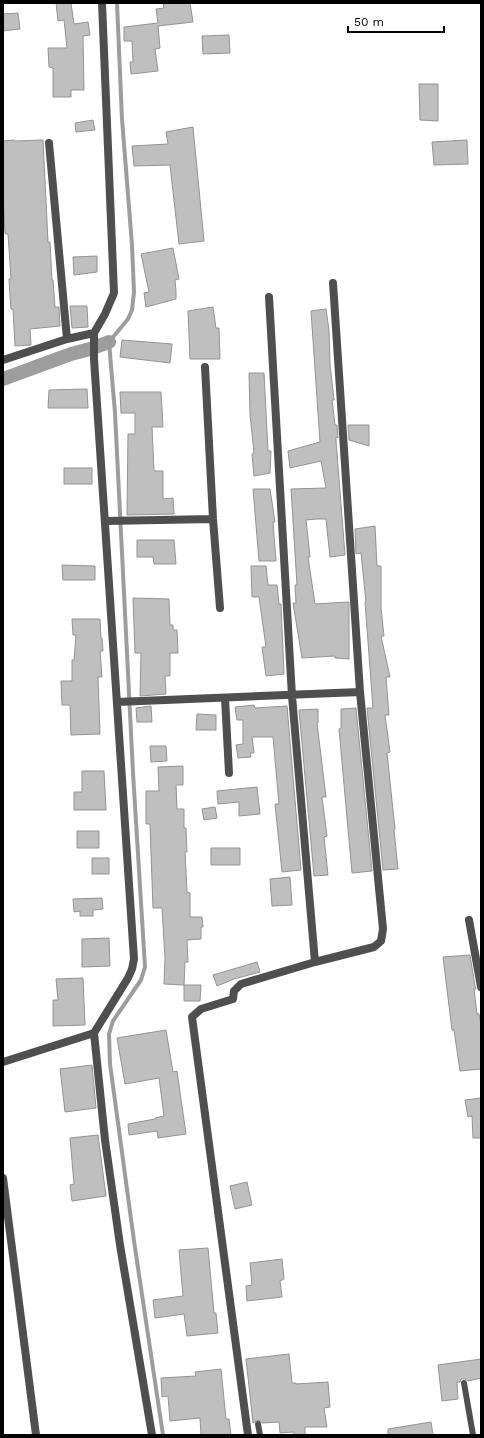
<svg xmlns="http://www.w3.org/2000/svg" width="484" height="1438" font-family="'Work Sans',sans-serif">
	<rect width="100%" height="100%" fill="#fff"/>
	<g fill="none" stroke-linecap="round" stroke-linejoin="round">
		<path stroke="#9d9d9d" stroke-width="4" d="M117,3L122,119L132,245L134,292L132,310L128,319L109,342L115,413L133,773L145,967L141,980L113,1021L109,1034L110,1064L134,1241L163,1435"/>
		<path stroke="#9d9d9d" stroke-width="14" d="M3,379L71,354L90,349L109,342"/>
	</g>
	<path fill="#bfbfbf" stroke="#939393" d="M56,3H71L74,24L88,22L90,35L83,36L84,90H71V97H53V68L49,67L48,48H67L64,20L58,21Z
		M163,3H190L193,22L158,26L160,48L155,49L158,71L131,74L130,62H133L132,41H124V27L158,23L156,9L164,8Z
		M18,13L20,29L3,31V14Z
		M229,35L230,53L203,54L202,36Z
		M419,84H438V121L420,120Z
		M93,120L95,130L76,132L75,123Z
		M193,127L204,241L179,244L170,165L134,166L132,146L168,144L166,132Z
		M14,140V141L43,140L48,242H50L52,280H53L55,307H59L60,326L30,329L31,345L15,346L13,309H11L10,296L9,279H11L8,234H5L3,194V141Z
		M467,140L468,164L434,165L432,142Z
		M173,248L179,279L175,280L176,291V299L146,307L144,293L149,292L141,254Z
		M97,256V272L74,275L73,257Z
		M70,306H87L88,327L72,328Z
		M213,307L216,328H219L220,359H190L188,311Z
		M326,309L329,330L330,364L334,400H332L335,425H337L338,438L336,437V441L345,555L330,557L326,519H317L306,520L310,557H308L315,604L349,602V659L335,658V656L302,658L293,603H296L295,585H297L291,489L326,488L321,461L290,468L288,451L320,442L311,311Z
		M122,340L172,344L170,363L120,357Z
		M249,373H264L268,451H271L270,473L254,476L252,454L254,453L250,414Z
		M87,389L88,408H48L49,390Z
		M120,392H161L163,427H152L154,471H163V499L173,498L174,514L127,515L128,434H135V413H121Z
		M348,425H369V446L349,440Z
		M64,468H92V484H64Z
		M253,489H270L275,522H273L276,561H259Z
		M375,526L377,566H381V608L384,636H381L390,677H386L389,715H385L390,752L387,753L395,829L394,830L398,869L383,870L367,708H373L365,602H366L361,553L356,554L355,529Z
		M137,540H174L176,564H154L153,557H137Z
		M62,565L95,566V580H63Z
		M251,566H266L268,585H277L279,604H281L284,674L266,676L262,647H266L259,597H252Z
		M133,598L169,599L170,625H173V630H177L178,653H170V676H165L166,694L140,696L141,653H135Z
		M72,619H100L101,638H102L103,651H100L102,677H98L100,734L71,735L70,705H62L61,681H72V660H74L76,635H73Z
		M254,705L255,708L287,706L301,870L282,872L275,804H279L273,737H252L254,753H250L251,757L238,758L236,745L243,744V720H237L235,707Z
		M151,706L152,722H137L136,708Z
		M356,708L372,871L352,873L339,729L341,728V709Z
		M318,709V723H317L326,797H322L327,836L324,837L328,875L314,876L299,710Z
		M197,714L216,715V730H196Z
		M150,746H166L167,761L151,762Z
		M183,766V785H176L177,809H184V828H186L187,852H185L187,892L190,893V917H202L203,927H201V939L187,940L188,962H185L184,985L164,984L165,958L162,908H153L150,824H146V791H159L158,767Z
		M82,771H104L106,810H74V792H82Z
		M257,787L260,814L239,816V802L218,804L217,791Z
		M215,807L217,818L204,820L202,809Z
		M77,831H99V848H77Z
		M211,848H240V865H211Z
		M92,858H109V874H92Z
		M290,877L292,905L272,906L270,879Z
		M102,898L103,909L93,910V916H80V911L74,912L73,899Z
		M109,938L110,966L82,967V939Z
		M470,955L475,986L476,989H474L477,1014H479L481,1025V1069L460,1071L454,1030H452L443,957Z
		M257,962L260,972L234,979L217,986L213,975Z
		M83,978L85,1025L53,1026V1000H58L56,979Z
		M184,985H201L200,1001H184Z
		M166,1030L173,1072L177,1071L186,1134L158,1138L157,1131L129,1135L128,1124L155,1119V1118L164,1116L159,1078L125,1084L117,1038Z
		M92,1065L96,1108L65,1112L60,1069Z
		M481,1098V1138H473L472,1116L468,1117L465,1100Z
		M98,1135L106,1196L72,1201L70,1185L74,1184L70,1138Z
		M247,1182L252,1205L235,1209L230,1186Z
		M208,1248L214,1313H216L218,1333L187,1336L184,1314L155,1318L153,1300L183,1296L179,1250Z
		M282,1259L284,1279L280,1281L282,1297L247,1301L246,1286L252,1285L250,1263Z
		M289,1354L292,1383H296V1384L328,1382L330,1407L324,1408L327,1427H305V1435H294V1432L280,1433L279,1422L262,1423L258,1420L253,1423L246,1359Z
		M481,1359V1378L468,1381L465,1379H461L460,1382H457L458,1399L442,1401L438,1365Z
		M221,1369L226,1419H229L231,1435H201L200,1418L170,1421L168,1396L162,1397L161,1378L196,1376L195,1372Z
		M431,1422L433,1435H388V1429Z"/>
	<g fill="none" stroke-linecap="round" stroke-linejoin="round">
		<path stroke="#4f4f4f" stroke-width="6" d="M464,1383L473,1435
			M258,1424L260,1435"/>
		<path stroke="#4f4f4f" stroke-width="8" d="M102,3L114,293L105,314L94,333V359L134,959L132,969L128,978L94,1033L105,1140L120,1245L152,1435
			M49,143L67,339
			M269,297L292,696L315,962
			M3,360L67,339L94,333
			M205,367L213,519L220,608
			M105,521L213,519
			M225,698L229,773
			M117,702L360,692
			M469,920L481,987
			M3,1062L94,1033
			M3,1178L36,1435
			M248,1435L192,1017L201,1009L233,999L234,991L241,984L315,962L374,947L381,941L383,929L360,692L333,283"/>
	</g>
	<rect width="484" height="1438" fill="none" stroke="#000000" stroke-width="8"/>
	<path d="M348 26v6h96v-6" fill="none" stroke="#000000" stroke-width="2"/>
	<text x="354" y="26" font-size="12" fill="#000000" stroke="#ffffff" stroke-width="3" paint-order="stroke">50 m</text>
</svg>
